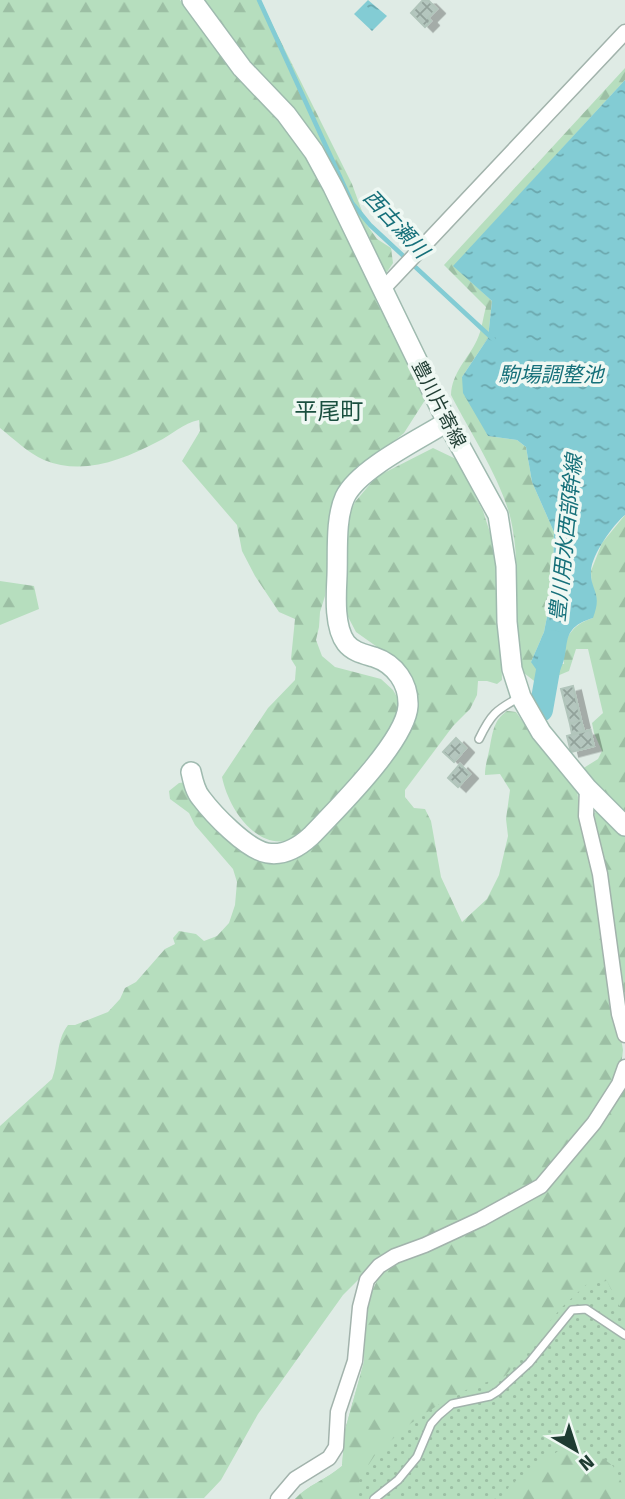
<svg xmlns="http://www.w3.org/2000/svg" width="625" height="1499" font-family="'Fira Sans','Noto Sans JP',sans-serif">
	<defs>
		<pattern id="grass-dots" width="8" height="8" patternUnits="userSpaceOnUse" patternTransform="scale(1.75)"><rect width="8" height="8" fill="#b6debe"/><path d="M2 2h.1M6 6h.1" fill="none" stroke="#9cbfa4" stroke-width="1.8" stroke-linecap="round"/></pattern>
		<pattern id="forest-firs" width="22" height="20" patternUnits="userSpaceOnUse" patternTransform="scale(1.75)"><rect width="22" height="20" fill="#b6debe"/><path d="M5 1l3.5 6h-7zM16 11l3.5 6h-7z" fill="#9cbfa4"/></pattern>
		<pattern id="water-ripples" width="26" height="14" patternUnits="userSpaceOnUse" patternTransform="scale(1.75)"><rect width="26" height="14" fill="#83ccd4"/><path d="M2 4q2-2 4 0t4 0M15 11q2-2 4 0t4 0" fill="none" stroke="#6ba7ad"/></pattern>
		<pattern id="building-cross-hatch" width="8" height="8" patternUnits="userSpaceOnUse" patternTransform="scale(1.75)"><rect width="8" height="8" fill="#b4c6be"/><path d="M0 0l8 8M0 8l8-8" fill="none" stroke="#92a29b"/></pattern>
		<filter id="shadow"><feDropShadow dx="8" dy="4.5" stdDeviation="0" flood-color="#0004"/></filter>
	</defs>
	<rect width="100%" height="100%" fill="#dfebe5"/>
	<path fill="url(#grass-dots)" d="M544,1192L625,1217V1499H295C308,1485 327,1479 342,1466L345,1430L364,1362L366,1304L378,1279Z"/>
	<path fill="url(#forest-firs)" d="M0,0H180L222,55L281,118L307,157L427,397L404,433L372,459L333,513L325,596L320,612L319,627L316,640L322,656L335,667L381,679L393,690L401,704L388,736L302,834C263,860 229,812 222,777L268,708L295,680L296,667L291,659L295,619L279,612L255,576L242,551L237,525L182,461L200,431L199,420C183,423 172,435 157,442C122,460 83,476 44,460C28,453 14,439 0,428Z
		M201,0H260L352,184L367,225L377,239L391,248L393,263L385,275L244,58Z
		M625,68V80L454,266L492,301L488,338L462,377L488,436L517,440L526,447L532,482L554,532L553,586L544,632L531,662L564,664C562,641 570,625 593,618L591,571L602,543L625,515V814L582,769L598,759L602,751L594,733L592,723L603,713L588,649H576L569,671L538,684L515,666C514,616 522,566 510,516C499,476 470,432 451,395C452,372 468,359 477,340C482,330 483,317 486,307L444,265Z
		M433,448L456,459L483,511L494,545L499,581L502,680L497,684L487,681H478L477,695L470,709L453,726L405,790V797L414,808L425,809L431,821L441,877L462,922L487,899L499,875L508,836L506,819L510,790L500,774L485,775C485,765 488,757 490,746C493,731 494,720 507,711L516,712L541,748L572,782L577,790L581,821L587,835L623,1050L621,1066L603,1103L537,1184L368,1270L343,1295L258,1414L221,1480L204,1498L0,1499V1126L52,1079C59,1061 56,1040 68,1025H75L108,1012L120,999L125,988L136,982L165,949L175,944L173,938L179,931L196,934L204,941L217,936L229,923L235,905L237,882L233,869L195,825L189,813L170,799L169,791L179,783L187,782L276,858L407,732L397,661L356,632L346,613L343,595L348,518L355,502L376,477Z
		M0,581L34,586L39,609L0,625Z
		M600,810L625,837V1016L594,813Z
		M625,1081V1318L607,1281L588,1283L561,1308L505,1376L472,1387L441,1403L407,1426L375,1455L360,1478L357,1494L352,1499H295C308,1485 327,1479 342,1466L345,1430L364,1362L366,1304L378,1279L388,1268L399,1261L485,1223L544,1192Z
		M571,1442L585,1453L600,1456L613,1466L625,1489V1499H494L504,1495L510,1485Z"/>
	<path fill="url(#water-ripples)" d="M368,0L387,16L372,31L354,14Z
		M625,80V515C613,525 592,554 591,571C590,591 603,592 593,618C556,629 573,649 559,672L548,675L538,672L531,662L544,632L553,586L554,532L532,482L526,447L517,440L488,436L463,393L462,377L488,338L492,301L453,266Z"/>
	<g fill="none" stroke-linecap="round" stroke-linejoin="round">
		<path stroke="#83ccd4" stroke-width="4.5" d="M259,0L352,203L370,225L493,339"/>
		<path stroke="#83ccd4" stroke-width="24" d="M541,710L553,642"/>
	</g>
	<path fill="url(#building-cross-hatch)" stroke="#b1c5bb" stroke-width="2" filter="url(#shadow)" d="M423,0H428L437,9L428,18L431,21L425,27L411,13Z
		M573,686L581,720L570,724L561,689Z
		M581,720L584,731L572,734L570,724Z
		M590,730L594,746L571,752L567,736Z
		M456,738L466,748L454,762L443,752Z
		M460,764L470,774L458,787L448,778Z"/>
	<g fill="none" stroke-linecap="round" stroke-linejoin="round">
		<g stroke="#a2b3ac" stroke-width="10">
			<path id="lane" d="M479,739C491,714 496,710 520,697
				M374,1499L398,1480L417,1457L431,1424L439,1415L452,1404L490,1396L498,1391L529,1363L572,1310L586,1309L625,1335"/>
		</g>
		<g stroke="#a2b3ac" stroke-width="17">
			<path id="street" d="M382,290L625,32
				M587,788L586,816L600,874L619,1014L625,1035
				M278,1499L295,1479L329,1458L336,1447L338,1412L355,1361L360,1307L367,1280L379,1266L395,1256L425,1245L481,1219L541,1186L594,1123L619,1084L625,1067"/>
		</g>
		<g stroke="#9fbaaf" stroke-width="22">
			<path id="secondary" d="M192,0L242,68L286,114L314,152L333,187L447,422L498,515L506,566L507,622L512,669L521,697L541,732L587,788L625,826
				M191,772C193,781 195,791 201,798C213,814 246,849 267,853C283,856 299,847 311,836C336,810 406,741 408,706C409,683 395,664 374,657C364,654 353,652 346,643C334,627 336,596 337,576C338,552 335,519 345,497C358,469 420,439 447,422"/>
		</g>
		<use href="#lane" stroke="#fff" stroke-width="7"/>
		<use href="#street" stroke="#fff" stroke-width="14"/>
		<use href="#secondary" stroke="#fff" stroke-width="19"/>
	</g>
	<g text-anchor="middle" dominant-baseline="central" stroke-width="7" stroke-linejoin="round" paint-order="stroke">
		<g font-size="19" fill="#1f3c32" stroke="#eff8f3">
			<text transform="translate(439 404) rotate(63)">豊川片寄線</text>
		</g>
		<g font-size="21" font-style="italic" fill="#16707a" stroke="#eff8f3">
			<text transform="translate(396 224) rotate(47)">西古瀬川</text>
			<text x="551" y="375">駒場調整池</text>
			<text transform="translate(566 538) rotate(-84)">豊川用水西部幹線</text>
		</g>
		<g font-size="23" fill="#1a4f3f" stroke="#eff8f3">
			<text x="329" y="411">平尾町</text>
		</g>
	</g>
	<g transform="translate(576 1450) rotate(141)" stroke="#eff8f3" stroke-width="5" paint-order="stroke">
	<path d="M0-5L12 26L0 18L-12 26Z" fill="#1f3c32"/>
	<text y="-10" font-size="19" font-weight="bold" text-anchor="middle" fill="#1f3c32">N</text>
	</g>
</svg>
